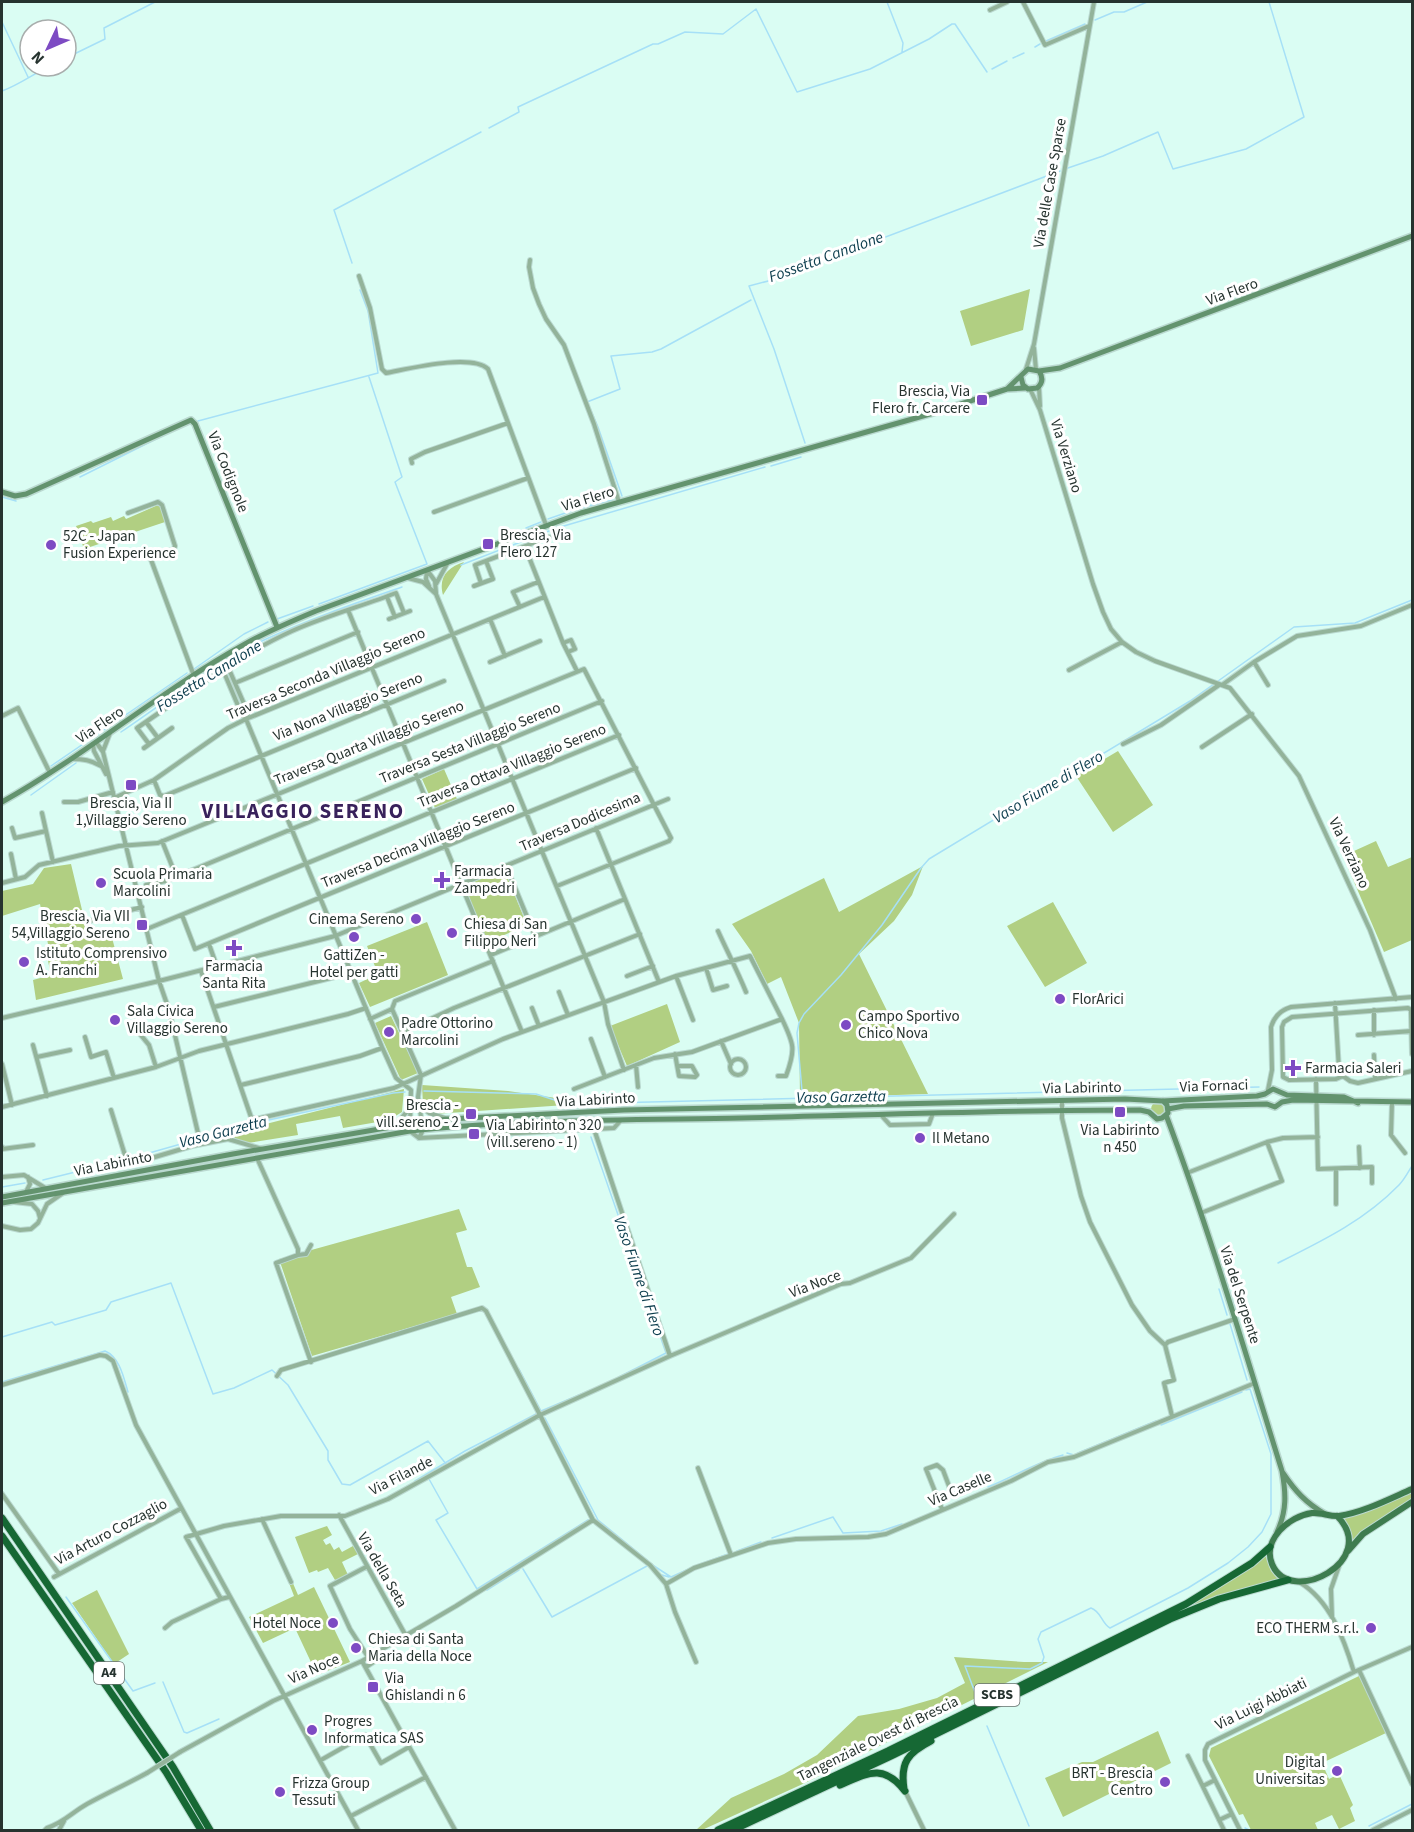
<svg xmlns="http://www.w3.org/2000/svg" width="1414" height="1832" font-family="'Source Sans 3',sans-serif">
	<rect width="100%" height="100%" fill="#dafdf3"/>
	<path fill="#b1cf82" d="M1030,289L1023,330L971,346L960,311Z
		M158,505H160L165,522L84,549L76,526L91,521L93,523L111,517L113,521L124,516L126,519Z
		M464,562L443,595C438,577 448,567 464,562Z
		M1118,751L1153,805L1113,832L1076,776Z
		M444,769L457,799L435,808L422,779Z
		M1376,841L1388,867L1412,857V940L1384,952L1343,856Z
		M71,864L89,939L111,934L123,979L36,1000L33,980L51,975L47,956L49,949L40,904L2,916V891L33,884L44,868Z
		M923,866L912,895L894,921L859,954L928,1094L800,1098L799,1023L781,977L767,984L751,951L732,924L824,878L839,912Z
		M504,869L527,925L488,942L464,886Z
		M1053,902L1087,963L1045,987L1007,926Z
		M427,922L448,975L370,1007L359,983L378,974L367,946Z
		M667,1004L680,1042L627,1066L610,1026Z
		M391,1016L418,1073L401,1080L375,1023Z
		M422,1085L508,1091L563,1099L566,1105L434,1114L423,1105Z
		M404,1089L402,1112L389,1120L343,1128L340,1116L296,1124L298,1135L248,1143L238,1141L230,1133Z
		M1151 1109a7 7 0 1 1 14 0a7 7 0 1 1-14 0Z
		M459,1209L467,1230L456,1233L467,1267H472L480,1287L451,1297L457,1314L312,1356L279,1259Z
		M1412,1493V1498L1378,1520L1354,1540L1351,1538L1349,1530L1342,1521L1343,1518Z
		M327,1526L332,1535L323,1540L326,1545L330,1543L334,1550L339,1547L342,1552L353,1546L358,1554L342,1562L348,1575L335,1580L328,1568L318,1572L317,1570L309,1573L295,1537Z
		M1263,1555L1266,1557L1271,1571L1278,1579V1581L1196,1604L1174,1613Z
		M292,1581L298,1595L314,1587L350,1662L317,1675L295,1628L263,1643L249,1617L294,1596L289,1583Z
		M97,1590L129,1654L114,1664L72,1603Z
		M954,1657L1024,1662H1048L805,1783L702,1830H696L731,1798L784,1774L817,1755L858,1716L899,1709L937,1698L965,1683Z
		M1359,1676L1386,1733L1322,1763L1329,1779L1339,1774L1353,1805L1350,1808L1355,1821L1339,1829L1332,1815L1315,1823L1318,1830H1251L1243,1814L1239,1815L1209,1756L1211,1748Z
		M1158,1731L1171,1763L1063,1817L1045,1778L1082,1762H1093Z"/>
	<g fill="none" stroke-linecap="round" stroke-linejoin="round">
		<path stroke="#a6e0f7" stroke-width="1.5" d="M887,2L903,43L902,52
			M1095,20L1114,12H1124L1147,2
			M2,22L28,77
			M1046,41L1085,24
			M1035,47L1040,44
			M66,58L105,39L104,28L155,2
			M1013,58L1024,53
			M992,69L1007,61
			M2,91C19,85 33,74 50,66
			M489,128L519,112L518,107L653,44H658L685,32L723,34L756,9L797,92L870,69L929,39L952,24H955L987,72
			M1065,169L1103,156L1158,132L1173,169L1246,149L1304,117L1269,2
			M352,263L334,210L481,132
			M587,402L620,389L611,356L652,352L661,349L751,300
			M589,406L598,427L622,496
			M198,421L378,373L368,311L360,290
			M805,443L774,349L749,286L772,280L1060,171
			M771,466L801,457
			M80,477L162,436
			M2,497L16,501
			M584,507L613,500
			M548,519L574,510
			M526,528L541,522
			M557,528L765,467
			M461,565L549,531
			M319,604L427,564L395,482L402,477L369,377
			M277,619L313,606
			M194,669L244,634L268,622
			M121,732C167,701 213,664 264,640C309,619 356,603 402,587
			M51,766L187,673
			M31,795L76,763
			M424,1091L536,1094L567,1104L1259,1087
			M802,1091L797,1033L799,1023L804,1014L841,975L882,925L921,868L929,859L1190,701L1294,627L1355,623L1412,600
			M591,1137L666,1353L619,1377
			M128,1159L255,1123L393,1093L405,1092
			M43,1180L124,1160
			M2,1187L25,1183
			M1278,1263C1322,1241 1364,1221 1399,1185C1405,1179 1408,1172 1412,1166
			M1219,1289L1227,1315
			M1230,1324L1247,1380
			M2,1337L52,1322L55,1325L106,1310L111,1302L171,1283L213,1394L234,1388L272,1370L288,1385L328,1451V1460L342,1484L350,1485L428,1441L446,1464
			M519,1369L541,1411L591,1390
			M2,1382L105,1351C120,1357 124,1379 128,1392
			M545,1418L598,1520L647,1560
			M1161,1425L1242,1392
			M1067,1453L1074,1455
			M1078,1453L1156,1421
			M429,1479L448,1513L436,1520L477,1589L588,1520
			M415,1481L465,1451L536,1414
			M988,1487C1013,1477 1037,1462 1063,1455
			M772,1538L833,1517L843,1533L881,1531L902,1524
			M737,1551L761,1542
			M651,1564L671,1577L691,1568
			M695,1566L728,1554
			M523,1569L552,1617L647,1566
			M662,1575L669,1577
			M487,1590L519,1570
			M66,1597L133,1691L155,1683
			M163,1682L184,1732L187,1733L219,1719
			M976,1695L965,1666L1030,1669L1042,1663L1044,1657L1038,1639L1041,1632L1091,1608C1102,1612 1101,1623 1110,1628L1188,1588L1228,1563L1248,1547L1262,1532L1271,1514V1454L1250,1389L1246,1390
			M987,1726L1029,1826
			M1369,1826L1412,1804
			M1245,1828L1249,1830"/>
		<g stroke="#bad9d0" stroke-width="6">
			<path id="street" d="M1023,2L1045,45L1089,26
				M990,10L1007,2
				M530,260L529,267L533,288L539,304L546,319L564,345L594,424L619,502
				M359,276L370,308L382,369L386,373C408,369 471,353 488,369L546,525
				M1034,348L1036,370
				M1026,369L1034,344L1094,2
				M1039,387L1040,406
				M1030,389L1040,410L1093,584L1103,612L1111,629L1122,642L1136,652L1155,661L1230,688L1299,776L1370,930L1396,999
				M412,463L411,459L425,452L508,423
				M434,512L528,478
				M128,513L158,502L162,505L175,546L174,549L150,557L194,676
				M525,547L563,643L577,671
				M427,570L435,581L436,593
				M427,570L426,579L429,586
				M408,578L423,582L436,594L604,1002L608,1024L624,1070
				M481,583L475,565L549,537
				M436,584L447,564
				M474,586L493,579L486,561
				M387,597L395,617
				M520,607L513,592L538,582
				M348,610L522,1032
				M389,619L410,611
				M490,619L505,656
				M563,643L571,640L575,649L568,652
				M490,662L540,641
				M1254,662L1268,685
				M223,670L242,715L246,719L248,713L228,667
				M1069,670L1122,642
				M235,683L358,632
				M1222,685L1254,662L1297,636L1361,626L1412,605
				M2,716L18,708L50,773
				M246,719L382,1047L396,1078L411,1090L410,1125
				M146,722L158,738
				M96,742L103,752L159,981L169,1010L198,1133
				M93,744L94,751L106,774
				M149,744L137,728C187,694 237,656 292,631C326,616 362,606 396,593L404,613
				M1123,744L1161,725L1219,685
				M1202,747L1252,714
				M144,748L172,728
				M103,751L110,733
				M71,759C83,759 91,760 101,766
				M154,780L160,795L164,796L444,681
				M114,798L154,780L228,728L246,719L544,597
				M64,802H78L113,792
				M42,813L53,862
				M12,828L15,838L46,831
				M596,828L659,982
				M162,841L176,876
				M11,854L16,879
				M506,866L535,936
				M2,883L25,877L39,865L119,846L158,843L584,669L671,838L669,841L557,886
				M146,885L166,881L602,701
				M182,915L195,949L636,768
				M89,921L142,907
				M147,929L619,735
				M718,931C727,951 737,970 746,992
				M209,944L217,967
				M491,955L625,899
				M706,968L713,990L727,986
				M201,971L251,1117L256,1119L394,1088L503,1039L676,976L750,956L782,1019L692,1052L654,1058L574,1089
				M627,976L653,966
				M676,976L693,1020
				M559,992L568,1015
				M1335,1003L1339,1070L1343,1076
				M214,1007L351,973
				M532,1008L539,1026
				M392,1009L421,1075L418,1097L423,1130L419,1138
				M1374,1010V1035
				M2,1018L159,981L335,936L668,799
				M370,1019L392,1009L395,1001L493,961
				M403,1032L454,1008L640,934
				M140,1034L149,1045L156,1067
				M1358,1035L1412,1031
				M85,1037L91,1057L106,1052L114,1078
				M591,1039L605,1077
				M721,1041L731,1064
				M33,1045L47,1096
				M675,1054L679,1076L695,1077L697,1075L692,1066H678
				M1374,1055L1375,1078
				M37,1057L70,1050
				M730 1067a8 8 0 1 1 16 0a8 8 0 1 1-16 0Z
				M2,1064L12,1105
				M636,1065L638,1087
				M778,1076H786C796,1049 794,1044 782,1019
				M1343,1076L1336,1079L1289,1080L1283,1077L1282,1027L1284,1022L1292,1017L1408,1008L1411,1010L1412,1054
				M1343,1076L1350,1081L1358,1083L1412,1071
				M1316,1079L1318,1169L1372,1167V1183
				M241,1085L360,1056L382,1048
				M1268,1090L1272,1070L1271,1027C1274,1017 1281,1010 1291,1007L1412,997
				M1062,1101V1118L1081,1196L1090,1222L1132,1305L1150,1331L1165,1345
				M1392,1103L1391,1135L1405,1153
				M420,1106L429,1113L448,1119
				M2,1107L156,1067L199,1051L348,1014L366,1008
				M111,1110L128,1165L192,1146L228,1139L262,1149
				M881,1115L890,1125L929,1124L933,1113
				M395,1126L409,1109
				M411,1132L419,1138
				M419,1138L614,1128L621,1120
				M2,1147V1149L33,1145
				M1359,1147L1360,1168
				M257,1158L298,1249V1255L276,1263L311,1362
				M1336,1169V1204
				M1187,1173L1267,1142
				M2,1177L24,1175L47,1189
				M26,1192L30,1184L28,1177
				M14,1202L32,1204L38,1211L40,1218
				M1201,1213L1282,1181L1267,1142L1283,1138L1318,1137
				M2,1226L20,1230L31,1229L38,1223L47,1204L63,1193
				M298,1255L306,1254L311,1245
				M670,1356L841,1284L850,1283L911,1258L954,1214
				M2,1385L100,1355L106,1356L113,1361L136,1425L358,1830
				M1172,1416L1164,1383L1174,1380L1165,1345L1168,1342L1235,1319
				M698,1468L731,1555
				M2,1494L59,1574
				M938,1499L952,1494L943,1470L937,1465L926,1469L942,1509
				M339,1515L406,1636
				M262,1519L291,1582
				M593,1520L650,1565L666,1584L675,1612L696,1662
				M366,1567L330,1586L350,1629L368,1657
				M54,1577L180,1509
				M1299,1582C1330,1600 1344,1639 1354,1672
				M666,1584L694,1568L768,1543L796,1539L868,1537L886,1534L1011,1481L1048,1462L1074,1457L1255,1383
				M221,1599L186,1537L224,1526L281,1516H345L388,1499L540,1415L486,1311L482,1308L281,1370L277,1376
				M1332,1617L1331,1589L1339,1566
				M165,1628L172,1622L221,1599L229,1597
				M362,1661L455,1830
				M366,1667L375,1661L372,1655
				M1359,1670L1412,1784
				M180,1752L273,1701L362,1661L456,1606L593,1520L540,1415L670,1356L594,1129
				M1188,1756L1224,1830
				M321,1760L365,1735L381,1763L409,1747
				M1203,1786L1215,1780
				M905,1791L924,1830
				M351,1816L426,1777
				M1219,1820L1232,1814
				M45,1830L47,1828C65,1822 71,1813 87,1804C107,1793 127,1784 147,1773
				M59,1830L64,1821
				M1240,1830L1205,1760V1750L1208,1744L1354,1672L1412,1647
				M1373,1830L1412,1810"/>
		</g>
		<g stroke="#bad9d0" stroke-width="8">
			<path id="secondary" d="M1039,371L1060,368L1412,236
				M1008,388L1028,369L1039,371C1043,377 1043,383 1037,388L1028,389L1023,385L1021,377
				M2,492L15,496L26,494L191,420L195,424L277,627
				M2,802C86,755 160,691 245,644C268,631 292,621 316,611L581,513L930,414L1007,389L1025,388
				M1168,1109L1184,1106L1267,1104L1275,1107L1282,1102L1293,1100L1412,1102
				M1166,1115C1210,1232 1245,1352 1282,1471C1286,1493 1287,1511 1277,1532
				M2,1197L233,1154L409,1124L448,1119L624,1110L1125,1099L1163,1101L1257,1096L1265,1094L1273,1089L1287,1095L1344,1097L1358,1103
				M2,1203L410,1131C520,1119 630,1120 741,1118C874,1115 1007,1110 1140,1110L1149,1112L1157,1119L1162,1118L1168,1113L1167,1105L1163,1101
				M1283,1473C1295,1491 1306,1503 1325,1514"/>
		</g>
		<g stroke="#bad9d0" stroke-width="8">
			<path id="primary" d="M1337,1516C1381,1560 1290,1608 1272,1564C1262,1540 1289,1516 1312,1513C1321,1512 1330,1517 1339,1516C1364,1512 1389,1499 1412,1489
				M1348,1551L1363,1534L1412,1502"/>
		</g>
		<g stroke="#bad9d0" stroke-width="9">
			<path id="highway" d="M2,1518L173,1767L210,1830
				M2,1536L166,1772L201,1830
				M840,1785C868,1773 883,1763 905,1791
				M904,1789C900,1762 908,1753 931,1741
				M718,1830L888,1751L1186,1604L1252,1563L1270,1547
				M733,1830L891,1756L1170,1619L1219,1599L1288,1580"/>
		</g>
		<use href="#street" stroke="#93b39a" stroke-width="4"/>
		<use href="#secondary" stroke="#63936e" stroke-width="5"/>
		<use href="#primary" stroke="#3e7c4f" stroke-width="6"/>
		<use href="#highway" stroke="#166834" stroke-width="7"/>
		<g stroke="#bad9d0" stroke-width="6" stroke-linecap="butt">
			<path id="street-bridge" d="M147,1773L180,1752"/>
		</g>
		<use href="#street-bridge" stroke="#93b39a" stroke-width="4"/>
	</g>
	<g fill="#7d4bc3" stroke="#fff" stroke-width="2">
		<rect x="976" y="394" width="12" height="12" rx="3"/>
		<rect x="482" y="538" width="12" height="12" rx="3"/>
		<circle cx="51" cy="545" r="6"/>
		<rect x="125" y="779" width="12" height="12" rx="3"/>
		<path d="M439 871h6v6h6v6h-6v6h-6v-6h-6v-6h6z"/>
		<circle cx="101" cy="883" r="6"/>
		<circle cx="416" cy="919" r="6"/>
		<rect x="136" y="919" width="12" height="12" rx="3"/>
		<circle cx="452" cy="933" r="6"/>
		<circle cx="354" cy="937" r="6"/>
		<path d="M231 939h6v6h6v6h-6v6h-6v-6h-6v-6h6z"/>
		<circle cx="24" cy="962" r="6"/>
		<circle cx="1060" cy="999" r="6"/>
		<circle cx="115" cy="1020" r="6"/>
		<circle cx="846" cy="1025" r="6"/>
		<circle cx="389" cy="1032" r="6"/>
		<path d="M1290 1059h6v6h6v6h-6v6h-6v-6h-6v-6h6z"/>
		<rect x="1114" y="1106" width="12" height="12" rx="3"/>
		<rect x="465" y="1108" width="12" height="12" rx="3"/>
		<rect x="468" y="1128" width="12" height="12" rx="3"/>
		<circle cx="920" cy="1138" r="6"/>
		<circle cx="333" cy="1623" r="6"/>
		<circle cx="1371" cy="1628" r="6"/>
		<circle cx="356" cy="1648" r="6"/>
		<rect x="367" y="1681" width="12" height="12" rx="3"/>
		<circle cx="312" cy="1730" r="6"/>
		<circle cx="1337" cy="1771" r="6"/>
		<circle cx="1165" cy="1782" r="6"/>
		<circle cx="280" cy="1792" r="6"/>
	</g>
	<g text-anchor="middle" dominant-baseline="central" stroke-width="6" stroke-linejoin="round" paint-order="stroke">
		<g fill="#fff" stroke="#67706d" stroke-width="1.5">
			<rect x="94" y="1662" width="30" height="22" rx="4.5"/>
			<rect x="974.5" y="1684" width="45" height="22" rx="4.5"/>
		</g>
		<g font-size="14" font-weight="bold" fill="#26332f">
			<text x="109" y="1673">A4</text>
			<text x="997" y="1695">SCBS</text>
		</g>
		<g font-size="15" fill="#26332f" stroke="#fff">
			<text transform="translate(1050 183) rotate(-80)">Via delle Case Sparse</text>
			<text transform="translate(1232 292) rotate(-20)">Via Flero</text>
			<text transform="translate(1066 456) rotate(73)">Via Verziano</text>
			<text transform="translate(228 472) rotate(68)">Via Codignole</text>
			<text transform="translate(588 499) rotate(-17)">Via Flero</text>
			<text transform="translate(326 674) rotate(-23)">Traversa Seconda Villaggio Sereno</text>
			<text transform="translate(348 707) rotate(-22)">Via Nona Villaggio Sereno</text>
			<text transform="translate(100 725) rotate(-34)">Via Flero</text>
			<text transform="translate(369 743) rotate(-22)">Traversa Quarta Villaggio Sereno</text>
			<text transform="translate(470 743) rotate(-22)">Traversa Sesta Villaggio Sereno</text>
			<text transform="translate(512 766) rotate(-22)">Traversa Ottava Villaggio Sereno</text>
			<text transform="translate(580 822) rotate(-23)">Traversa Dodicesima</text>
			<text transform="translate(418 845) rotate(-22)">Traversa Decima Villaggio Sereno</text>
			<text transform="translate(1349 853) rotate(65)">Via Verziano</text>
			<text transform="translate(1214 1086) rotate(-2)">Via Fornaci</text>
			<text transform="translate(1082 1088) rotate(-1)">Via Labirinto</text>
			<text transform="translate(596 1100) rotate(-3)">Via Labirinto</text>
			<text transform="translate(113 1164) rotate(-11)">Via Labirinto</text>
			<text transform="translate(815 1284) rotate(-21)">Via Noce</text>
			<text transform="translate(1240 1295) rotate(72)">Via del Serpente</text>
			<text transform="translate(401 1476) rotate(-27)">Via Filande</text>
			<text transform="translate(960 1489) rotate(-23)">Via Caselle</text>
			<text transform="translate(111 1532) rotate(-28)">Via Arturo Cozzaglio</text>
			<text transform="translate(382 1570) rotate(60)">Via della Seta</text>
			<text transform="translate(314 1669) rotate(-24)">Via Noce</text>
			<text transform="translate(1261 1704) rotate(-26)">Via Luigi Abbiati</text>
			<text transform="translate(878 1739) rotate(-26)">Tangenziale Ovest di Brescia</text>
		</g>
		<g font-size="15" fill="#26332f" stroke="#fff" text-anchor="start">
			<text x="970" y="391" text-anchor="end">Brescia, Via<tspan x="970" dy="17">Flero fr. Carcere</tspan></text>
			<text x="500" y="535">Brescia, Via<tspan x="500" dy="17">Flero 127</tspan></text>
			<text x="63" y="536">52C - Japan<tspan x="63" dy="17">Fusion Experience</tspan></text>
			<text x="131" y="803" text-anchor="middle">Brescia, Via II<tspan x="131" dy="17">1,Villaggio Sereno</tspan></text>
			<text x="454" y="871">Farmacia<tspan x="454" dy="17">Zampedri</tspan></text>
			<text x="113" y="874">Scuola Primaria<tspan x="113" dy="17">Marcolini</tspan></text>
			<text x="130" y="916" text-anchor="end">Brescia, Via VII<tspan x="130" dy="17">54,Villaggio Sereno</tspan></text>
			<text x="404" y="919" text-anchor="end">Cinema Sereno</text>
			<text x="464" y="924">Chiesa di San<tspan x="464" dy="17">Filippo Neri</tspan></text>
			<text x="36" y="953">Istituto Comprensivo<tspan x="36" dy="17">A. Franchi</tspan></text>
			<text x="354" y="955" text-anchor="middle">GattiZen -<tspan x="354" dy="17">Hotel per gatti</tspan></text>
			<text x="234" y="966" text-anchor="middle">Farmacia<tspan x="234" dy="17">Santa Rita</tspan></text>
			<text x="1072" y="999">FlorArici</text>
			<text x="127" y="1011">Sala Civica<tspan x="127" dy="17">Villaggio Sereno</tspan></text>
			<text x="858" y="1016">Campo Sportivo<tspan x="858" dy="17">Chico Nova</tspan></text>
			<text x="401" y="1023">Padre Ottorino<tspan x="401" dy="17">Marcolini</tspan></text>
			<text x="1305" y="1068">Farmacia Saleri</text>
			<text x="459" y="1105" text-anchor="end">Brescia -<tspan x="459" dy="17">vill.sereno - 2</tspan></text>
			<text x="486" y="1125">Via Labirinto n 320<tspan x="486" dy="17">(vill.sereno - 1)</tspan></text>
			<text x="1120" y="1130" text-anchor="middle">Via Labirinto<tspan x="1120" dy="17">n 450</tspan></text>
			<text x="932" y="1138">Il Metano</text>
			<text x="321" y="1623" text-anchor="end">Hotel Noce</text>
			<text x="1359" y="1628" text-anchor="end">ECO THERM s.r.l.</text>
			<text x="368" y="1639">Chiesa di Santa<tspan x="368" dy="17">Maria della Noce</tspan></text>
			<text x="385" y="1678">Via<tspan x="385" dy="17">Ghislandi n 6</tspan></text>
			<text x="324" y="1721">Progres<tspan x="324" dy="17">Informatica SAS</tspan></text>
			<text x="1325" y="1762" text-anchor="end">Digital<tspan x="1325" dy="17">Universitas</tspan></text>
			<text x="1153" y="1773" text-anchor="end">BRT - Brescia<tspan x="1153" dy="17">Centro</tspan></text>
			<text x="292" y="1783">Frizza Group<tspan x="292" dy="17">Tessuti</tspan></text>
		</g>
		<g font-size="16" font-style="italic" fill="#0c3d4d" stroke="#fff">
			<text transform="translate(826 257) rotate(-20)">Fossetta Canalone</text>
			<text transform="translate(209 676) rotate(-32)">Fossetta Canalone</text>
			<text transform="translate(1048 787) rotate(-31)">Vaso Fiume di Flero</text>
			<text transform="translate(841 1097) rotate(-1)">Vaso Garzetta</text>
			<text transform="translate(223 1132) rotate(-14)">Vaso Garzetta</text>
			<text transform="translate(639 1276) rotate(71)">Vaso Fiume di Flero</text>
		</g>
		<g font-size="21" font-weight="bold" letter-spacing="1.5" fill="#38215b" stroke="#fff">
			<text x="303" y="811">VILLAGGIO SERENO</text>
		</g>
	</g>
	<rect width="1414" height="1832" fill="none" stroke="#26332f" stroke-width="6"/>
	<g transform="translate(48 48) rotate(226)"><circle r="28" fill="#ffffff" stroke="#a8adac" stroke-width="1.5"/>
	<path d="M0-4.5L10 22L0 15L-10 22Z" fill="#7d4bc3"/>
	<text y="-9" font-size="16" font-weight="bold" text-anchor="middle" fill="#26332f">N</text>
	</g>
</svg>
